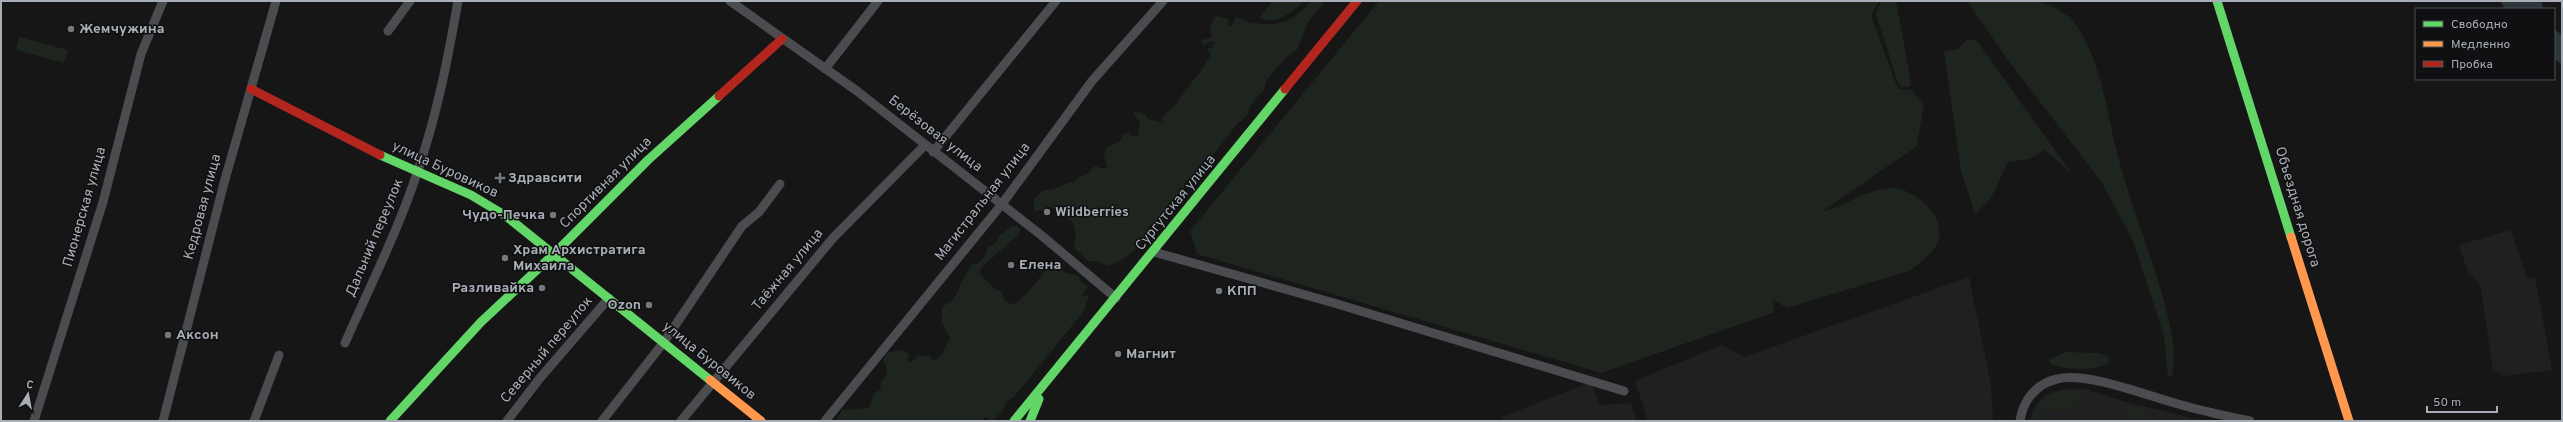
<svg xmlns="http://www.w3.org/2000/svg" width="2563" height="422" font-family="Overpass,sans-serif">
	<rect width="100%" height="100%" fill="#161616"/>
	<path fill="#202022" d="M2511,230L2527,278L2535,277L2552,370L2504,376L2493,369L2480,284L2468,273L2459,245Z
		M1969,277L1991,385L1993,421H1648L1635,381L1722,345L1744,357Z
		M1591,382L1600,405L1631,403L1636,421H1504L1502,417Z
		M2064,389H2084L2134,404L2205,421H2031L2032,411L2044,395Z"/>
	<path fill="#1e241e" d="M1272,1H1304C1293,12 1275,26 1259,18Z
		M1311,1H1325L1308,22L1297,50L1286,57L1266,81L1264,91L1259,95L1250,107L1248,115L1238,123L1203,168L1185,182L1183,194L1158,217L1157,221L1149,226C1148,243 1125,261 1108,266L1096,261H1088L1074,248C1075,235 1078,234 1072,221L1067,219L1064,213L1058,212L1057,209L1049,207L1034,212V199L1044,190C1056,191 1062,183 1074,182L1078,177L1086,175L1095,166L1104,169L1107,167L1104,157L1106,147L1120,142L1123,135L1129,132L1132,136H1138L1140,123L1133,113L1134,111L1145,114L1148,119L1161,122C1166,110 1172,110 1177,103C1186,87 1203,72 1211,54L1206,48H1212L1215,43L1210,41L1204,46L1201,40L1211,38L1212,33L1209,27L1216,16L1228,19L1229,26L1232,27L1235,18L1238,17C1246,23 1252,23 1262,24C1285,26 1296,17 1311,1Z
		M1379,1H1879L1871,16L1898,89L1911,90L1924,104L1917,146L1821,212C1843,207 1867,189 1891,188C1916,188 1951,220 1936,246C1929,257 1919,264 1909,271L1787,308L1772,299L1775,312L1601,373L1197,254L1190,231Z
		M1881,1H1896L1911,82L1909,87H1901L1897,81L1876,14Z
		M1967,1H2036C2049,3 2069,14 2077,26C2104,68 2107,117 2120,164C2136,222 2163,282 2173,341C2175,351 2173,363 2173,374L2168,378L2164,336L2133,241L2102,183L2005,56Z
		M19,37L68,50L64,63L16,50Z
		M1968,39L1977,41L2072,174L2045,150L2030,159L2008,162L1991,198L1975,214L1961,170L1944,51L1958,49Z
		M1012,226H1017L1020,229V233L980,269V274L995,289L1001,291L1005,301L1013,305C1020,300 1028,292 1033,286C1040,280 1049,258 1060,268C1063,272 1065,270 1067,274H1074L1080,278L1079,281L1088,286L1082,296L1089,295L1084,311L1014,397L1005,402L1003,411L992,421L985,417L982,421H836L842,410L869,408L874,393L880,390L881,382L887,375L886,365L883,361L886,353L900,350L909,354L908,360L911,362L917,356L929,355L934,361L942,354L950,338L942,323V307C960,296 954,295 963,280C966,274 970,269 972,263L977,264L985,256L988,246L994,245L1000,235Z
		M2067,352L2098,353L2109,357V363C2090,372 2070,370 2050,364L2049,359Z
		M2060,391H2082L2083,396C2071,414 2061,411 2041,410L2040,421H2031C2035,404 2045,398 2060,391Z
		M2117,403L2145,411L2150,415V421C2133,421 2125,419 2117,403Z"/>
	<path fill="#2c3539" d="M2500,1H2542L2543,9H2505Z
		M2554,29L2562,35V64L2554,59Z"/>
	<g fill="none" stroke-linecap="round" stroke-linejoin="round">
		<path stroke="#4a4c4f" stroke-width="9" d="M730,1L857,91L1041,235L1116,298
			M388,31L410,1
			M825,69L878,1
			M933,152L1056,1
			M1154,252L1334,303L1624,391
			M345,343C370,286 399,229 418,170C437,115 448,58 458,1
			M34,421L103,202L141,54L163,1
			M163,421L224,183L276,1
			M254,421L279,355
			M507,421L540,378L609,298
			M602,421L664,342L742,226L759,212L780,184
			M681,421L833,238L925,145
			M825,421L1002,204L1092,81L1163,1
			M2020,421C2023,400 2036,384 2057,379C2086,371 2148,396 2178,404C2202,411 2226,416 2250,421"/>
		<path stroke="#63d668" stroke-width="9" d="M2217,1L2291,237
			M380,155L471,195L506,216L710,380
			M390,421L481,322L555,253L648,160L719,96
			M1014,421L1285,89
			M1030,421L1039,399"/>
		<path stroke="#ff974d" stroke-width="9" d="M2291,237L2349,421
			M710,380L761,421"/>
		<path stroke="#b3261e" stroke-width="9" d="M251,89L380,155
			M1285,89L1357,1
			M719,96L782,39"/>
	</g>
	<g fill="#74797e" stroke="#101012" stroke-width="1.5">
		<circle cx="71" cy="29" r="4"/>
		<path d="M498 172h4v4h4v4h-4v4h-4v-4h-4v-4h4z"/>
		<circle cx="1047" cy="212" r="4"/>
		<circle cx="553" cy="215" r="4"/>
		<circle cx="505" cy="258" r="4"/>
		<circle cx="1011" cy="265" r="4"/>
		<circle cx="542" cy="288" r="4"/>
		<circle cx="1219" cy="291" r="4"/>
		<circle cx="649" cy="305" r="4"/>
		<circle cx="168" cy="335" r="4"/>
		<circle cx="1118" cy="354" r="4"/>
	</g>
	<g text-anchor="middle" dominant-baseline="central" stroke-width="3" stroke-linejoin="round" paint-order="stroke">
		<g font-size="14" font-weight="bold" fill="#a7aeb6" stroke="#101012" text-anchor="start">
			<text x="79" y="29">Жемчужина</text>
			<text x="508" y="178">Здравсити</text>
			<text x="1055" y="212">Wildberries</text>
			<text x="545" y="215" text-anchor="end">Чудо-Печка</text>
			<text x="513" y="250">Храм Архистратига<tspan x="513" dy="16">Михаила</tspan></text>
			<text x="1019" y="265">Елена</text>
			<text x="534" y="288" text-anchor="end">Разливайка</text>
			<text x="1227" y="291">КПП</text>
			<text x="641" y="305" text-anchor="end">Ozon</text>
			<text x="176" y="335">Аксон</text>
			<text x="1126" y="354">Магнит</text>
		</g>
		<g font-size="14" fill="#a7aeb6" stroke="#101012">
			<text transform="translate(935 134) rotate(38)">Берёзовая улица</text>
			<text transform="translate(445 170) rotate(25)">улица Буровиков</text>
			<text transform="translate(606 183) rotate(-45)">Спортивная улица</text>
			<text transform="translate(983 202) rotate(-52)">Магистральная улица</text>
			<text transform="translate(1176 203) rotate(-51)">Сургутская улица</text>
			<text transform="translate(85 207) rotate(-74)">Пионерская улица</text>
			<text transform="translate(203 207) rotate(-75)">Кедровая улица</text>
			<text transform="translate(2297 207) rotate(73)">Объездная дорога</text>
			<text transform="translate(375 238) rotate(-67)">Дальний переулок</text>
			<text transform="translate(788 270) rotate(-50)">Таёжная улица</text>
			<text transform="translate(547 350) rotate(-50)">Северный переулок</text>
			<text transform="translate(709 361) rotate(39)">улица Буровиков</text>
		</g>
	</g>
	<rect width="2563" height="422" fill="none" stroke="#a7aeb6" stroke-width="4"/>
	<rect x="2415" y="8" width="140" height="72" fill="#101012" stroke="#4c4f54"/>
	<rect x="2423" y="21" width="20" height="6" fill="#63d668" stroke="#4c4f54"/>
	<text x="2451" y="28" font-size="12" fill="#a7aeb6">Свободно</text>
	<rect x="2423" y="41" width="20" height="6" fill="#ff974d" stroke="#4c4f54"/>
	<text x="2451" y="48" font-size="12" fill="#a7aeb6">Медленно</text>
	<rect x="2423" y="61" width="20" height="6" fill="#b3261e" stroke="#4c4f54"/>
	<text x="2451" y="68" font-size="12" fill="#a7aeb6">Пробка</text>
	<g transform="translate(28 394) rotate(11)" stroke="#101012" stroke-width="3" paint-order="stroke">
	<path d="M0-3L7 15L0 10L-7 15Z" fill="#a7aeb6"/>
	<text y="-6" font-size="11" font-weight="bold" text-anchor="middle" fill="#a7aeb6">С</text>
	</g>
	<path d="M2427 406v6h70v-6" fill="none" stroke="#a7aeb6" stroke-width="2"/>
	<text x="2433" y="406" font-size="12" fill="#a7aeb6" stroke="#101012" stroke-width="3" paint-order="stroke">50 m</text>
</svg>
